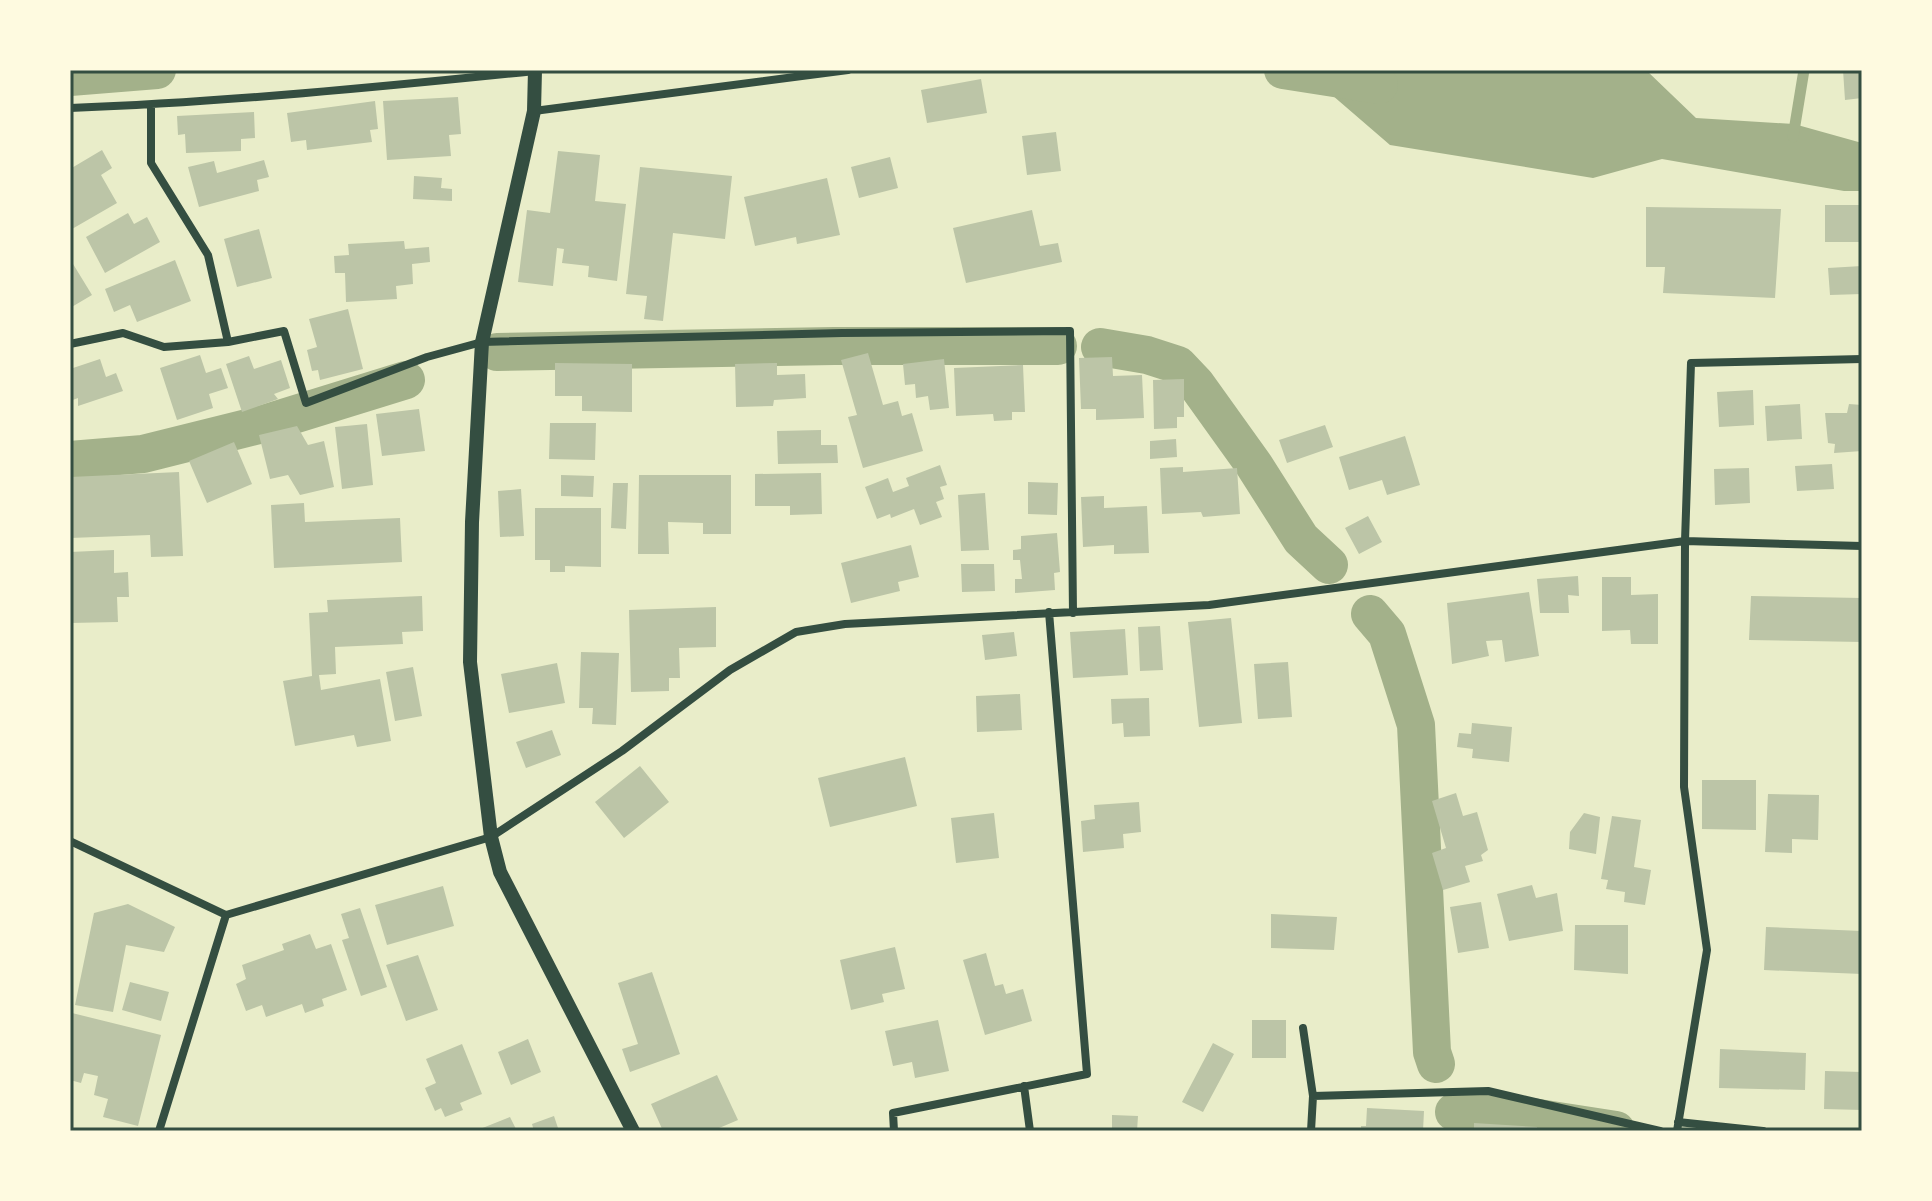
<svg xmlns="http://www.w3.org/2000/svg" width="1932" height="1201" font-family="'Archivo Narrow',sans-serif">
	<rect width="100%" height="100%" fill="#e9edc9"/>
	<path fill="#a3b18a" d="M1328,70H1646L1696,118L1794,124L1862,143V191H1844L1662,159L1593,178L1390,145L1332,95Z"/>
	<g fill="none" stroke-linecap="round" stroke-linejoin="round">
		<path stroke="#a3b18a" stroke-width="11" d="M1793,137L1804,70"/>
		<path stroke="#a3b18a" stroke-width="38" d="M1283,70L1379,85
			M70,77L157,70
			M1100,347L1147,355L1178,365L1196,384L1254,465L1301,539L1329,565
			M497,352L834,346H1058
			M70,460L143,454L267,423L406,380
			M1370,614L1387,634L1416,725L1432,1052L1436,1064
			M1454,1112L1532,1117L1616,1130"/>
	</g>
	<path fill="#bcc5a7" d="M1843,70H1862V98L1845,100Z
		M981,79L987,113L927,123L921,90Z
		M458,97L461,134L449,135L451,156L387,160L383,101Z
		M375,101L378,129L370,130L372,142L307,150L306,140L291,142L287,113Z
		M254,112L255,138L241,139V151L186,153L185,134L178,135L177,116Z
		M1056,132L1061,171L1027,175L1022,136Z
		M102,150L112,168L101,175L117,203L72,229L70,225V169Z
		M558,151L600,155L595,201L626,204L617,281L588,277L589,266L562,263L564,249L557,248L553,286L518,282L527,210L550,213Z
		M890,157L898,188L859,198L851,167Z
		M264,160L269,177L257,180L259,191L199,207L188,167L214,161L217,173Z
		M640,167L732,176L725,239L673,233L663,321L644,319L647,296L626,294Z
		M414,176L442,178L441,188L452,189V201L413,199Z
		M827,178L840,235L797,244L796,237L755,246L744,197Z
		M1825,205H1862V242H1825Z
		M1646,207L1781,209L1775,298L1663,293L1665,267H1646Z
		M1032,210L1040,246L1058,243L1062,262L966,283L953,228Z
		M128,213L134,224L147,217L160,242L105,273L86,237Z
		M259,229L272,278L237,287L224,239Z
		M404,241L405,249L429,247L430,262L412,264L413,284L396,286L397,299L346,302L345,273H335L334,256L349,255L348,244Z
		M70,259L92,295L70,308Z
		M175,260L191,301L137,322L130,305L114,312L105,289Z
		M1862,266V294L1830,295L1828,268Z
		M348,309L363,369L320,380L318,370L312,371L307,350L317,347L309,319Z
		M868,353L883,405L898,401L902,416L912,413L923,451L863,468L848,417L857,415L841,360Z
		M200,355L206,373L221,368L228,388L209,394L213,408L177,420L160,368Z
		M249,356L254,369L281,360L290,388L274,394L278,399L242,412L226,364Z
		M1112,357L1113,376L1142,375L1144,418L1096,420V409H1081L1079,358Z
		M100,359L106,377L116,373L123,391L78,406V398L70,401V369Z
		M944,359L949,408L930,410L928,396L916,398L915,384L905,385L903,364Z
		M555,363L632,364V412L582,411V396H555Z
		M777,363V375L805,374L806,398L774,400L773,406L736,407L735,364Z
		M1023,365L1025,412H1012V420L994,421L993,414L956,416L954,368Z
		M1184,379V417H1177V428L1154,429L1153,380Z
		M1753,390L1754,425L1719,427L1717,392Z
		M1800,404L1802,439L1767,441L1765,406Z
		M1849,404L1862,405V451L1834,453L1835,444L1828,443L1825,413H1847Z
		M419,409L425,451L382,456L376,414Z
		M550,423H596L595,460L549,459Z
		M367,424L373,485L342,489L335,427Z
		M1325,425L1333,447L1287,463L1279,440Z
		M297,426L308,445L324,441L334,487L300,495L288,475L270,479L259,435Z
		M821,430V445H837L838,463L778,464L777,431Z
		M1405,436L1420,485L1387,495L1382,480L1349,490L1339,457Z
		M1176,439L1177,457L1150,459V441Z
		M234,442L252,484L207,503L189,461Z
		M1832,464L1834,489L1797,491L1795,466Z
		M940,465L947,485L940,487L944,499L936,502L942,517L920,525L914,509L891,518L890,514L877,519L865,487L888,478L893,492L909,486L906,478Z
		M1183,467V472L1237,468L1240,514L1203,517L1201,512L1162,514L1160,468Z
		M1749,468L1750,503L1715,505L1714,469Z
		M179,472L183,556L151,557L150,535L70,538V477Z
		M821,473L822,514L790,515V506H755V474Z
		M561,475L594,476L593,497L561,496Z
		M639,475H731V534H703V523L668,522L669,554H638Z
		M1028,482L1058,483L1057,515L1028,514Z
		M613,483H628L626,529L611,528Z
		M521,489L524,536L500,537L498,491Z
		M985,493L989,550L961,551L958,495Z
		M1104,496V508L1147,506L1149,553L1114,554V545L1083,547L1081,497Z
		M304,503L305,522L400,518L402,562L274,568L271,505Z
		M535,508H601V567L565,566V572H550V560H535Z
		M1368,516L1382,542L1359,554L1345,528Z
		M1057,533L1060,572L1054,573L1055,590L1015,593V579H1022L1020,560H1013V550L1021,549V536Z
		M911,545L919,577L898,582L900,591L851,603L841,563Z
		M114,550V573L128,572L129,597H117L118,622L70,623V552Z
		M961,564H994L995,591L962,592Z
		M1578,576L1579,596L1568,595L1569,613H1540L1537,579Z
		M1602,577H1631V595L1658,594V644H1631L1630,630L1602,631Z
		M1529,592L1539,656L1505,662L1502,640L1486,641L1489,656L1452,664L1447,603Z
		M422,596L423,631L402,632L403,644L335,647L336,674L319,675L321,690L380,679L391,741L357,747L354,735L295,746L283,681L312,676L309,613L328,612L327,600Z
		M1751,596L1862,598V642L1749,640Z
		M716,607V647L679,648L680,678H669V691L631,692L629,610Z
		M1231,618L1242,723L1199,727L1188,622Z
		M1160,626L1163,670L1140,671L1138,627Z
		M1125,629L1128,675L1073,678L1070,632Z
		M1014,632L1017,656L985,660L982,635Z
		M581,652L619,653L616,725L592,724L593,708H579Z
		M1288,662L1292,717L1258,719L1254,664Z
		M557,663L565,703L509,713L501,674Z
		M413,667L422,716L395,721L386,672Z
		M1020,694L1022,730L977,732L976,696Z
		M1149,698L1150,736L1124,737L1123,723L1112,724L1111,699Z
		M1472,723L1512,727L1509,762L1472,758L1473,749L1457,747L1459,733L1471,734Z
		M552,730L561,755L526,768L516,742Z
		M905,757L917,806L830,827L818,778Z
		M640,766L669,802L624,838L595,802Z
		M1702,780H1756V830L1702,829Z
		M1456,793L1463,816L1477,812L1488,850L1481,855L1483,861L1465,866L1470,882L1443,890L1432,853L1446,848L1432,801Z
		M1768,794L1819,795L1818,840L1792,839V853L1765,852Z
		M1139,802L1141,832L1123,834L1124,848L1083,852L1081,821L1095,819L1094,805Z
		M994,813L999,858L956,863L951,818Z
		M1584,813L1600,817L1596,854L1569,849L1570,832Z
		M1612,816L1641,820L1634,867L1651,870L1645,905L1624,902L1625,892L1606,889L1608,880L1601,879Z
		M1532,885L1536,898L1557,893L1563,931L1509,941L1497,894Z
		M443,886L454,926L387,945L375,905Z
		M1481,902L1489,948L1458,953L1450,907Z
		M128,904L175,927L164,952L126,945L113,1012L75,1005L94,913Z
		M360,908L387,987L361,996L342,940L349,938L341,914Z
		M1271,914L1337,917L1334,950L1271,948Z
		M1575,925H1628V974L1574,970Z
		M1766,927L1862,931V974L1764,970Z
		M310,934L316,949L331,944L347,990L322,999L324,1006L305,1013L302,1004L266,1017L262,1005L246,1011L236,984L246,979L242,965L284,950L282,944Z
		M895,947L905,989L882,994L884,1002L851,1010L840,960Z
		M986,953L995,986L1003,984L1006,994L1023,989L1032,1021L985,1035L963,960Z
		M418,955L438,1010L406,1021L386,965Z
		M652,972L680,1054L630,1072L622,1049L638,1044L618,983Z
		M130,982L169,992L161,1021L122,1010Z
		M72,1013L161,1035L138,1126L103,1117L108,1099L94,1095L98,1076L84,1073L81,1083L70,1080V1023Z
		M938,1020L949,1071L915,1078L912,1062L893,1066L885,1031Z
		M1252,1020H1286V1058H1252Z
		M528,1039L541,1072L511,1085L498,1052Z
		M1213,1043L1234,1054L1203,1112L1182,1102Z
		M462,1044L482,1094L460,1103L463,1110L445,1117L441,1108L435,1111L425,1088L436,1083L426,1059Z
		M1720,1049L1806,1053L1805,1090L1719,1088Z
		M1825,1071L1862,1072V1110L1824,1109Z
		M717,1075L738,1120L712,1131H663L651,1104Z
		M1367,1108L1424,1111L1423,1131H1361V1126H1366Z
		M1112,1115L1138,1116L1137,1131H1112Z
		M554,1116L559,1131H534L532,1124Z
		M510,1117L517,1131H475Z
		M1474,1123L1537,1127V1131H1474Z"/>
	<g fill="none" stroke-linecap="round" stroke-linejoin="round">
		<path stroke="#344e41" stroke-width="8" d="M151,105V163L208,255L228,342
			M70,108C226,102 380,87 535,71
			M534,111L848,70
			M70,344L123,333L164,347L228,342L284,331L306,403L427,357L482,342L842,333L1070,331L1073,613
			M70,841L226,915L491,837L622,751L730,670L796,632L845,624L1209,605L1685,541L1862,546
			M1303,1028L1313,1096
			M1024,1086L1030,1131
			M1678,1122L1763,1131
			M159,1131L226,915
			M894,1131L893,1113L1087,1074L1049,612
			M1311,1131L1313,1096L1488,1091L1660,1131
			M1677,1131L1707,950L1684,787L1685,541L1691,363L1862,359"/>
		<path stroke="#344e41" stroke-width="14" d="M535,70L534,111L482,342L472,522L470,662L491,837L500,872L633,1131"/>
	</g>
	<rect width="1932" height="1201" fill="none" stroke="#fefae0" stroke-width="144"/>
	<rect x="72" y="72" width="1788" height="1057" fill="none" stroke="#344e41" stroke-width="3"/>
</svg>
